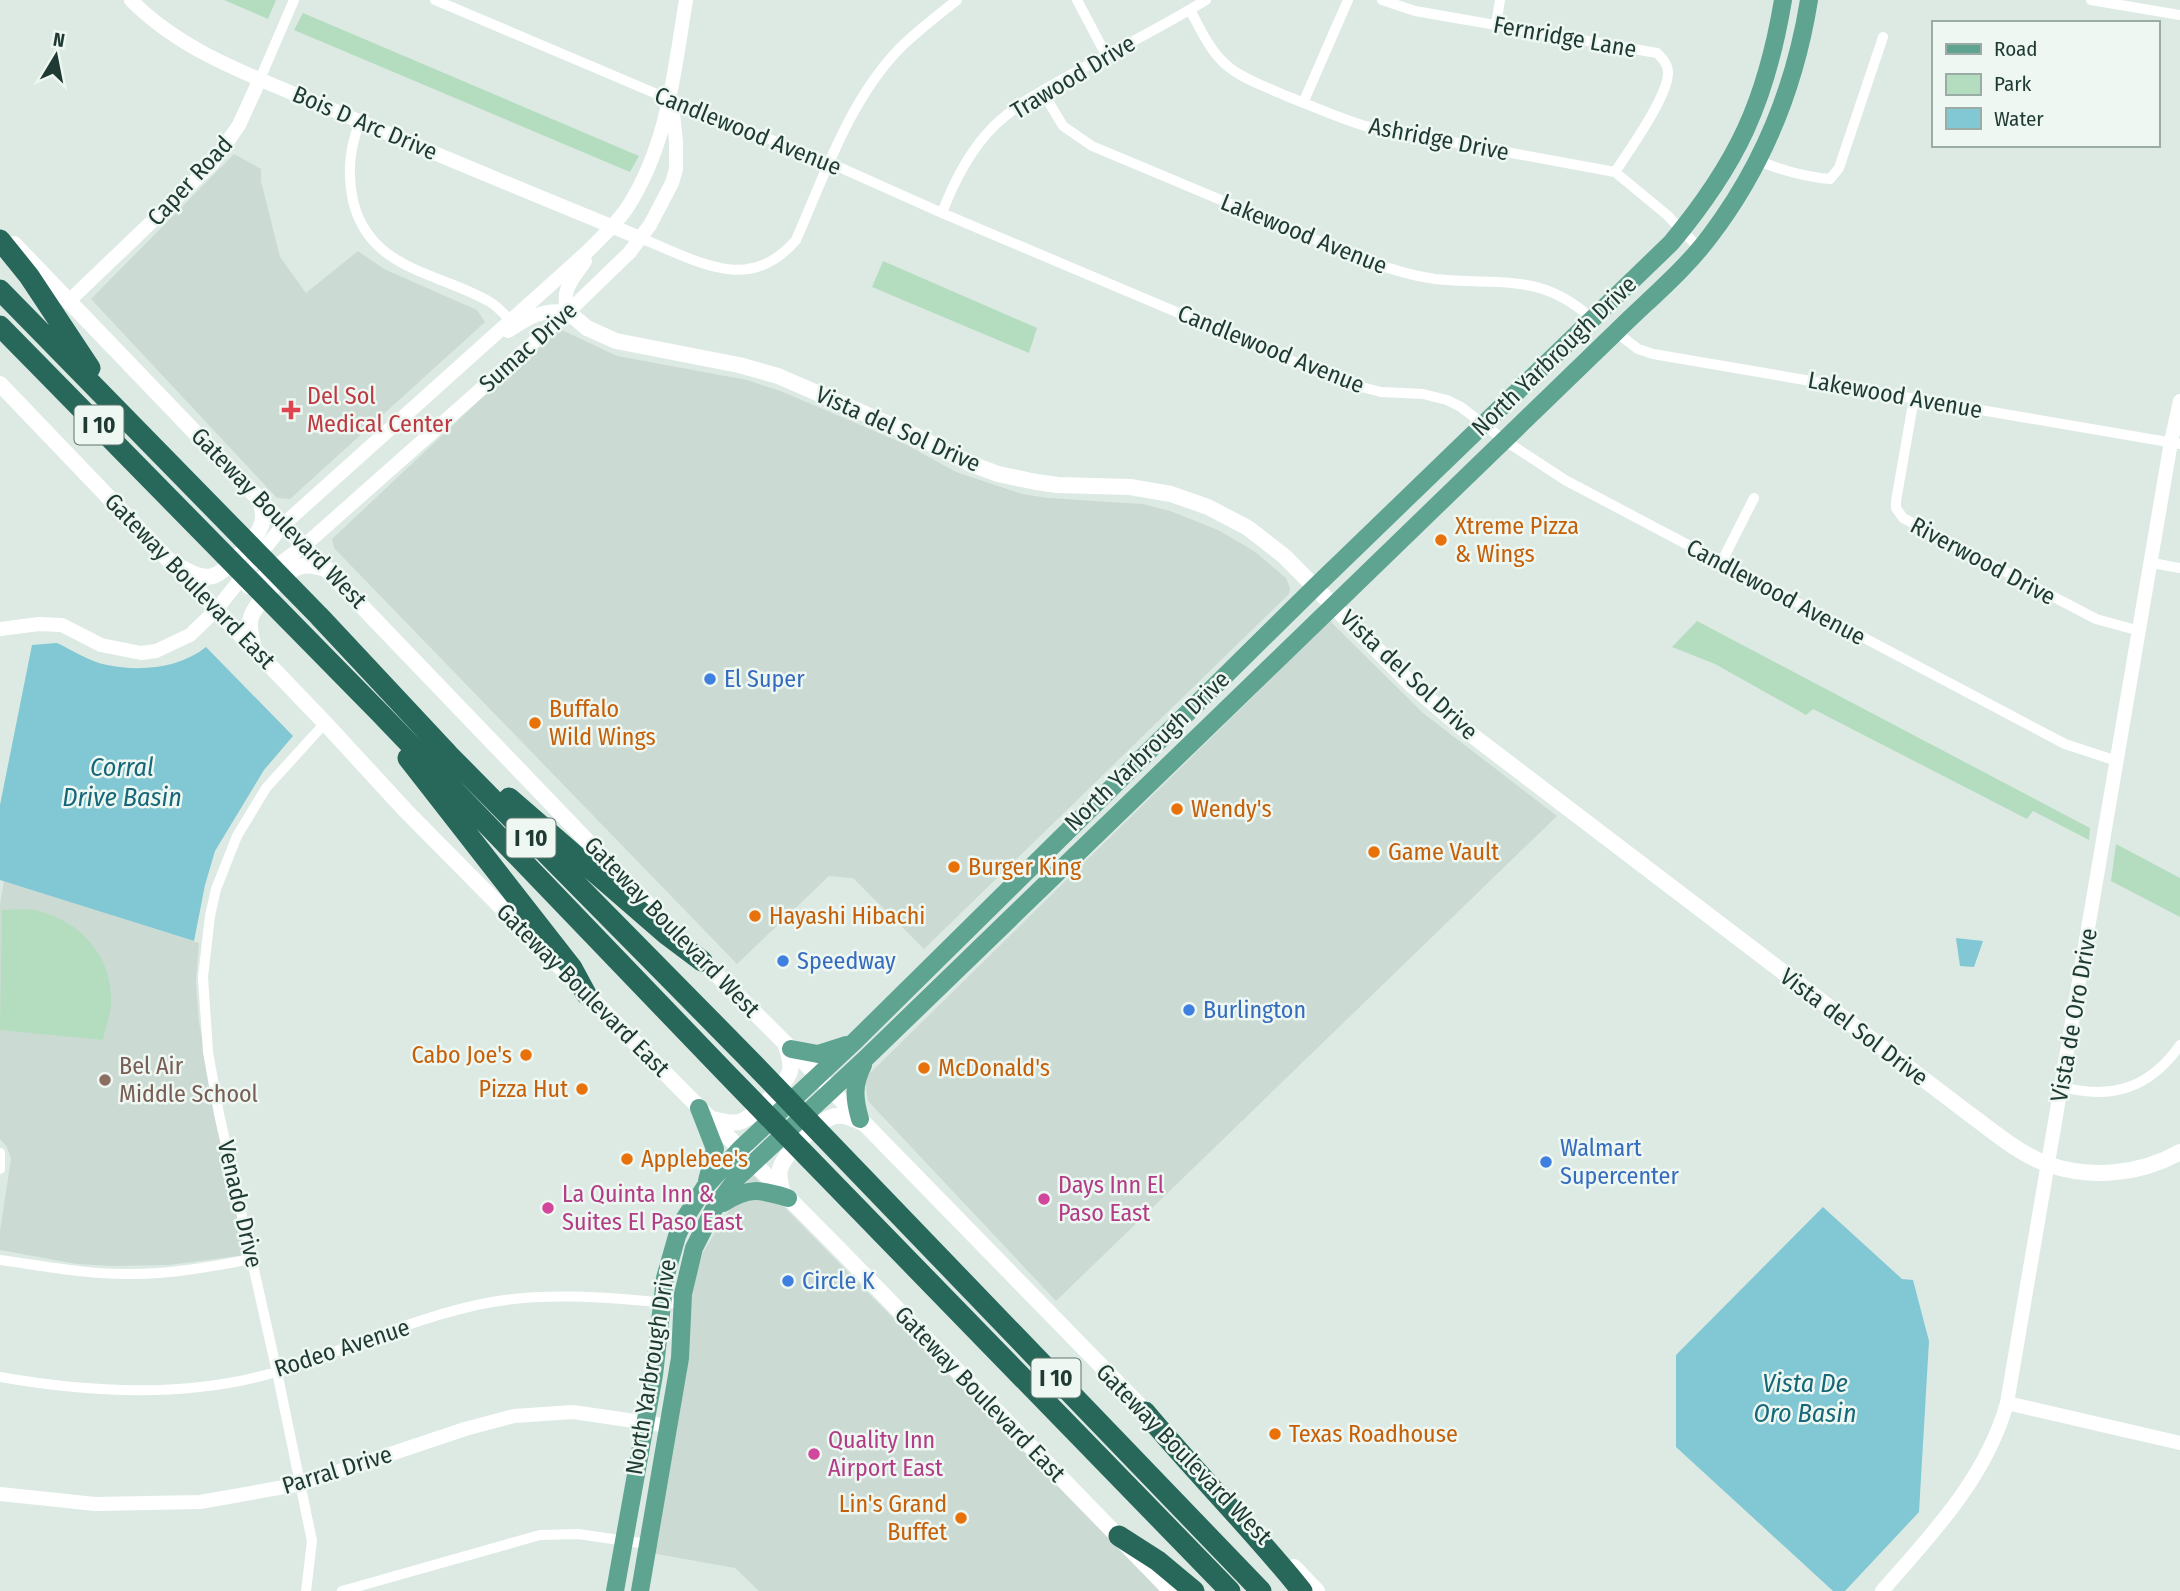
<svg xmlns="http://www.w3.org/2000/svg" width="2180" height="1591" font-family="'Fira Sans Condensed',sans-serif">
	<rect width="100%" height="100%" fill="#ddeae4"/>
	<path fill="#cbdad3" d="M234,154L261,169V181L280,257L306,293L358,251L384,269L477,310L485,322L290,499L277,498L91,299Z
		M562,330L617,356L747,380L783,392L907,445L956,472L1022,494L1048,498L1143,504L1170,511L1218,530L1254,551L1286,578L1290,589L1289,594L924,949L853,878L829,876L737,964L334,548L332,539L553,331Z
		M1330,621L1423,713L1557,816L1056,1301L868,1101L865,1078Z
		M4,881L199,943L196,982L199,1022L245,1255L169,1265L112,1266L77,1264L0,1250V1231L11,1159L7,1147L0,1139V904Z
		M752,1174L1160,1591H759L735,1568L651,1553L688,1338L693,1285L703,1252Z"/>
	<path fill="#b4ddbf" d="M224,0H276L268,19Z
		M303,13L639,156L630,172L294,30Z
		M883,261L1037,328L1029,353L872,287Z
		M1697,621L2090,828L2089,840L2033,811L2027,819L1813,709L1806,715L1715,664L1672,647Z
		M2116,844L2180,878V917L2111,881Z
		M28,909C73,916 110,949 111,997C112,1012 106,1025 103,1040L0,1030L2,910Z"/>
	<path fill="#81c7d4" d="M57,643C72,650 90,662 107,665C140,672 180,668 206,647L293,736L264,770L215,851L205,885L194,941L0,880V805L32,645Z
		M1956,938L1983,941L1974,967L1960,966Z
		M1823,1207L1902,1279L1913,1280L1929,1341L1919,1512L1845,1591H1833L1676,1447V1355Z"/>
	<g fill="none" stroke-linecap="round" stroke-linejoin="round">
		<path stroke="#fff" stroke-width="10" d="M435,0L671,100L830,163L942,213L1342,382L1381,392L1423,394L1447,400L1461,407L1504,440L1565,480L2065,744L2117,761
			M1077,0L1106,55
			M1382,0L1415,11L1657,53C1662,58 1667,63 1668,71C1670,94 1628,152 1615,172
			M2091,0L2180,15
			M1190,10C1201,30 1211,54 1230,68C1247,81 1269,88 1289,97C1314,107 1339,118 1365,126L1615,172L1667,215L1699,248
			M1496,25L1500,0
			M260,79L294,0
			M1042,91L1063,126L1092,146L1357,257C1383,267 1408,275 1435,279C1498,286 1540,271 1592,319
			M1303,103L1348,0
			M360,122C349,148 347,173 353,201C370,271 439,272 490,302C497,306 504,314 510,320
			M1759,161C1781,170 1805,177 1830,179L1839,168L1883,37
			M942,213C954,181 969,151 994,126C1019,102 1049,87 1079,70C1122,47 1165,25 1206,0
			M640,238C697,260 748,296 796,240C825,174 849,101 899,49C917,31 937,16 957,0
			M1616,332L1638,349L1653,354L2180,444
			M1914,398L1896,501V508L1903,518L2096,619L2140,631
			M1721,563L1754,498
			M2152,563L2180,568
			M2062,1087C2112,1100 2150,1088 2180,1045
			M0,1153V1169
			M0,1260C44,1266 89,1275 134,1274C174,1274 213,1266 252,1259
			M0,1377C90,1393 191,1398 279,1371C350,1349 419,1315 492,1302C555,1291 619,1299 682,1304
			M306,1591L312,1541L277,1372L219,1114L208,1052L203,977L210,916L216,889L237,836L266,788L325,723
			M342,1591L540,1535L578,1534L647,1544"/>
		<path stroke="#fff" stroke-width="14" d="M131,0C184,54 258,78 326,107C430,152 535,195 640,238
			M70,300L212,164L239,125L260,79
			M568,312C560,290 573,279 585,261
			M508,331C528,318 543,308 568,312
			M248,587L305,545L568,312L630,252L650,225L672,183L676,169V141L672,105
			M0,629L39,624L62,625L101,645L141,653L156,651L190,635L216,610L284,524L587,252C601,238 616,224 627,208C668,145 674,72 686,0
			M2007,1403L2180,1443
			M0,1494L95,1504L200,1502L301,1484L465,1429L514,1416L573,1412L669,1426
			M1882,1591C1932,1534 1986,1478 2007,1403L2171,442L2180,401"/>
		<path stroke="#fff" stroke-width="16" d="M14,244L665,922
			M568,312L587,328L616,341L739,365L778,376L914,435L971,464L998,474L1036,482L1058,485L1130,487L1171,494L1208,507L1248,528L1284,556L1413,686L1460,726L1968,1113C1993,1131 2020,1155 2050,1165C2091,1179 2142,1174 2180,1152
			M0,384L325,723L406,811L845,1255L1171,1591
			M182,568C191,573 202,579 213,576C226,572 257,538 261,526C265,517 262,508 260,499
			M254,649C252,640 249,630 250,621C252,606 286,569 302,566C311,564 320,567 329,570
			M695,953L818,1076L1153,1419
			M711,1119C719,1120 730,1124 739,1122C751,1120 787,1083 790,1071C792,1062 788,1052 785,1043
			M782,1191C781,1184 778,1176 780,1169C784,1154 820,1118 836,1116C846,1115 854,1119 863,1123
			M1294,1567L1317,1591"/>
		<path stroke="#5fa391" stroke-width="18" d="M791,1049L818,1054L846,1045
			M699,1108L715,1149L707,1181
			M860,1119C854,1098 853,1085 863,1065
			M723,1203C749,1187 759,1189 788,1198
			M615,1591L654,1375L665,1278L677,1236L685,1218L705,1187L740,1149L853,1043L1315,587L1671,243C1737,164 1766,102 1783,0
			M640,1591L680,1358L683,1294L694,1248L714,1209L736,1179L866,1058L1616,332C1647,301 1684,271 1710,236C1764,165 1795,87 1809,0"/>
		<path stroke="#28685b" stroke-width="21" d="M0,240L29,276L90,368
			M0,290L319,616L448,754L746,1056L1261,1591
			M0,326L379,712L725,1072L1230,1591
			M408,758L572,968L586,994
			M509,798L666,934L702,961
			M1145,1412C1196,1473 1252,1529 1302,1591
			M1119,1536L1158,1561L1194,1591"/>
	</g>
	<path fill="#e0444e" stroke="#eef7f2" stroke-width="2.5" d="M287.5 399.5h7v7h7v7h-7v7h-7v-7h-7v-7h7z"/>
	<g fill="#e8710a" stroke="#eef7f2" stroke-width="2.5">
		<circle cx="1441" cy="540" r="7"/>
		<circle cx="535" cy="723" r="7"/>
		<circle cx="1177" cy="809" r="7"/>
		<circle cx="1374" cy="852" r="7"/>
		<circle cx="954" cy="867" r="7"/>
		<circle cx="755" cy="916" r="7"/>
		<circle cx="526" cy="1055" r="7"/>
		<circle cx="924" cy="1068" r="7"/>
		<circle cx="582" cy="1089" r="7"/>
		<circle cx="627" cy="1159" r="7"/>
		<circle cx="1275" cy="1434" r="7"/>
		<circle cx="961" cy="1518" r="7"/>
	</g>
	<g fill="#3f7fe0" stroke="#eef7f2" stroke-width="2.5">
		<circle cx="710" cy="679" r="7"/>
		<circle cx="783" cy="961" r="7"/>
		<circle cx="1189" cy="1010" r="7"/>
		<circle cx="1546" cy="1162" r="7"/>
		<circle cx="788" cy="1281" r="7"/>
	</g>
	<circle fill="#8d6e63" stroke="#eef7f2" stroke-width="2.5" cx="105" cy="1080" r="7"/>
	<g fill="#d1479c" stroke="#eef7f2" stroke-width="2.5">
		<circle cx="1044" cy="1199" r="7"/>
		<circle cx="548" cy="1208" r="7"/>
		<circle cx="814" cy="1454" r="7"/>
	</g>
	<g text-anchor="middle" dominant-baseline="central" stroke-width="5" stroke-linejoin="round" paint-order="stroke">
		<g fill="#eef7f2" stroke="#5c736c" stroke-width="2">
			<rect x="74.5" y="405.5" width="49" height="39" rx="5"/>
			<rect x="506.5" y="818.5" width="49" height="39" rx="5"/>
			<rect x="1031.5" y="1358.5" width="49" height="39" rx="5"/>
		</g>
		<g font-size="23" font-weight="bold" fill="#1e3a33">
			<text x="99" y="425">I 10</text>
			<text x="531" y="838">I 10</text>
			<text x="1056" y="1378">I 10</text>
		</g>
		<g font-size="24" fill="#1e3a33" stroke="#eef7f2">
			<text transform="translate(1565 37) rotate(10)">Fernridge Lane</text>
			<text transform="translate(1073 77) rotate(-31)">Trawood Drive</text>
			<text transform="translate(365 123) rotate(23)">Bois D Arc Drive</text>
			<text transform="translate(748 131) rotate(22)">Candlewood Avenue</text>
			<text transform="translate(1439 139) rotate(11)">Ashridge Drive</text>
			<text transform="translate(190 181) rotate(-47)">Caper Road</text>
			<text transform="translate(1304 234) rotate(22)">Lakewood Avenue</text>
			<text transform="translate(528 347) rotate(-42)">Sumac Drive</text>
			<text transform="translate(1271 349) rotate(22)">Candlewood Avenue</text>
			<text transform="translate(1554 356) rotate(-44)">North Yarbrough Drive</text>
			<text transform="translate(1895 395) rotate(10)">Lakewood Avenue</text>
			<text transform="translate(898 429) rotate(24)">Vista del Sol Drive</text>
			<text transform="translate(279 518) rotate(46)">Gateway Boulevard West</text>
			<text transform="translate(1983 561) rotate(28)">Riverwood Drive</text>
			<text transform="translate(190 581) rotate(46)">Gateway Boulevard East</text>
			<text transform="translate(1776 592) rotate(28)">Candlewood Avenue</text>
			<text transform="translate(1409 675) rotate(43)">Vista del Sol Drive</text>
			<text transform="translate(1147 751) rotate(-44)">North Yarbrough Drive</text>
			<text transform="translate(672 927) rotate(46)">Gateway Boulevard West</text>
			<text transform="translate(583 990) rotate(45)">Gateway Boulevard East</text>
			<text transform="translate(2074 1015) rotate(-80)">Vista de Oro Drive</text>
			<text transform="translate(1854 1027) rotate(37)">Vista del Sol Drive</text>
			<text transform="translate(240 1204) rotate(77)">Venado Drive</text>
			<text transform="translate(342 1348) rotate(-18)">Rodeo Avenue</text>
			<text transform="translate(651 1367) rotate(-81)">North Yarbrough Drive</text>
			<text transform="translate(980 1394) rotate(46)">Gateway Boulevard East</text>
			<text transform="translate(1184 1454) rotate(46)">Gateway Boulevard West</text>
			<text transform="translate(337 1470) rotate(-17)">Parral Drive</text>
		</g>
		<g font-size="24" fill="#be3a42" stroke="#eef7f2" text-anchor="start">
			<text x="307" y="396">Del Sol<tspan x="307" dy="28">Medical Center</tspan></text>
		</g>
		<g font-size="24" fill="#c56008" stroke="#eef7f2" text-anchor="start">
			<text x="1455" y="526">Xtreme Pizza<tspan x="1455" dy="28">&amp; Wings</tspan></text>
			<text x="549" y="709">Buffalo<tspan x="549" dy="28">Wild Wings</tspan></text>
			<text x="1191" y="809">Wendy's</text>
			<text x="1388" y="852">Game Vault</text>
			<text x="968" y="867">Burger King</text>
			<text x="769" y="916">Hayashi Hibachi</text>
			<text x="512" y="1055" text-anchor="end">Cabo Joe's</text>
			<text x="938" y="1068">McDonald's</text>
			<text x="568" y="1089" text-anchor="end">Pizza Hut</text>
			<text x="641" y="1159">Applebee's</text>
			<text x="1289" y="1434">Texas Roadhouse</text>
			<text x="947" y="1504" text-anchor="end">Lin's Grand<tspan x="947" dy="28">Buffet</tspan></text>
		</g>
		<g font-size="24" fill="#366cbe" stroke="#eef7f2" text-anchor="start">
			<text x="724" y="679">El Super</text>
			<text x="797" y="961">Speedway</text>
			<text x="1203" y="1010">Burlington</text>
			<text x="1560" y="1148">Walmart<tspan x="1560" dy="28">Supercenter</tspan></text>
			<text x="802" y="1281">Circle K</text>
		</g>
		<g font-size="24" fill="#785e54" stroke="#eef7f2" text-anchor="start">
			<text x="119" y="1066">Bel Air<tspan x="119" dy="28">Middle School</tspan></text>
		</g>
		<g font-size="24" fill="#b23c85" stroke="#eef7f2" text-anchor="start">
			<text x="1058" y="1185">Days Inn El<tspan x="1058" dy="28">Paso East</tspan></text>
			<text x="562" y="1194">La Quinta Inn &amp;<tspan x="562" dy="28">Suites El Paso East</tspan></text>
			<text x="828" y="1440">Quality Inn<tspan x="828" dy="28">Airport East</tspan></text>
		</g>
		<g font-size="26" font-style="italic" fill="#166879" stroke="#eef7f2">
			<text x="122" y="767">Corral<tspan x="122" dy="30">Drive Basin</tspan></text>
			<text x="1805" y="1383">Vista De<tspan x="1805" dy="30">Oro Basin</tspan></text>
		</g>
	</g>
	<rect x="1932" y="21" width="228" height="126" fill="#eef7f2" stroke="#9baba6" stroke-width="2"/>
	<rect x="1946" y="44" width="35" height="10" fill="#5fa391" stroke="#9baba6" stroke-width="2"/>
	<text x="1994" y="56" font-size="21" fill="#1e3a33">Road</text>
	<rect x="1946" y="74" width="35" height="21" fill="#b4ddbf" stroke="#9baba6" stroke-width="2"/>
	<text x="1994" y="91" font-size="21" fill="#1e3a33">Park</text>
	<rect x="1946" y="108" width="35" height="21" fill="#81c7d4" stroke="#9baba6" stroke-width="2"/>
	<text x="1994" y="126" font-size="21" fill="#1e3a33">Water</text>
	<g transform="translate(56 56) rotate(10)" stroke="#eef7f2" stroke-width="5" paint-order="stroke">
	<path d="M0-5L12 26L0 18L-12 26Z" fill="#1e3a33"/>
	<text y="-10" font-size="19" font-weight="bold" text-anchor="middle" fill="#1e3a33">N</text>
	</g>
</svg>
